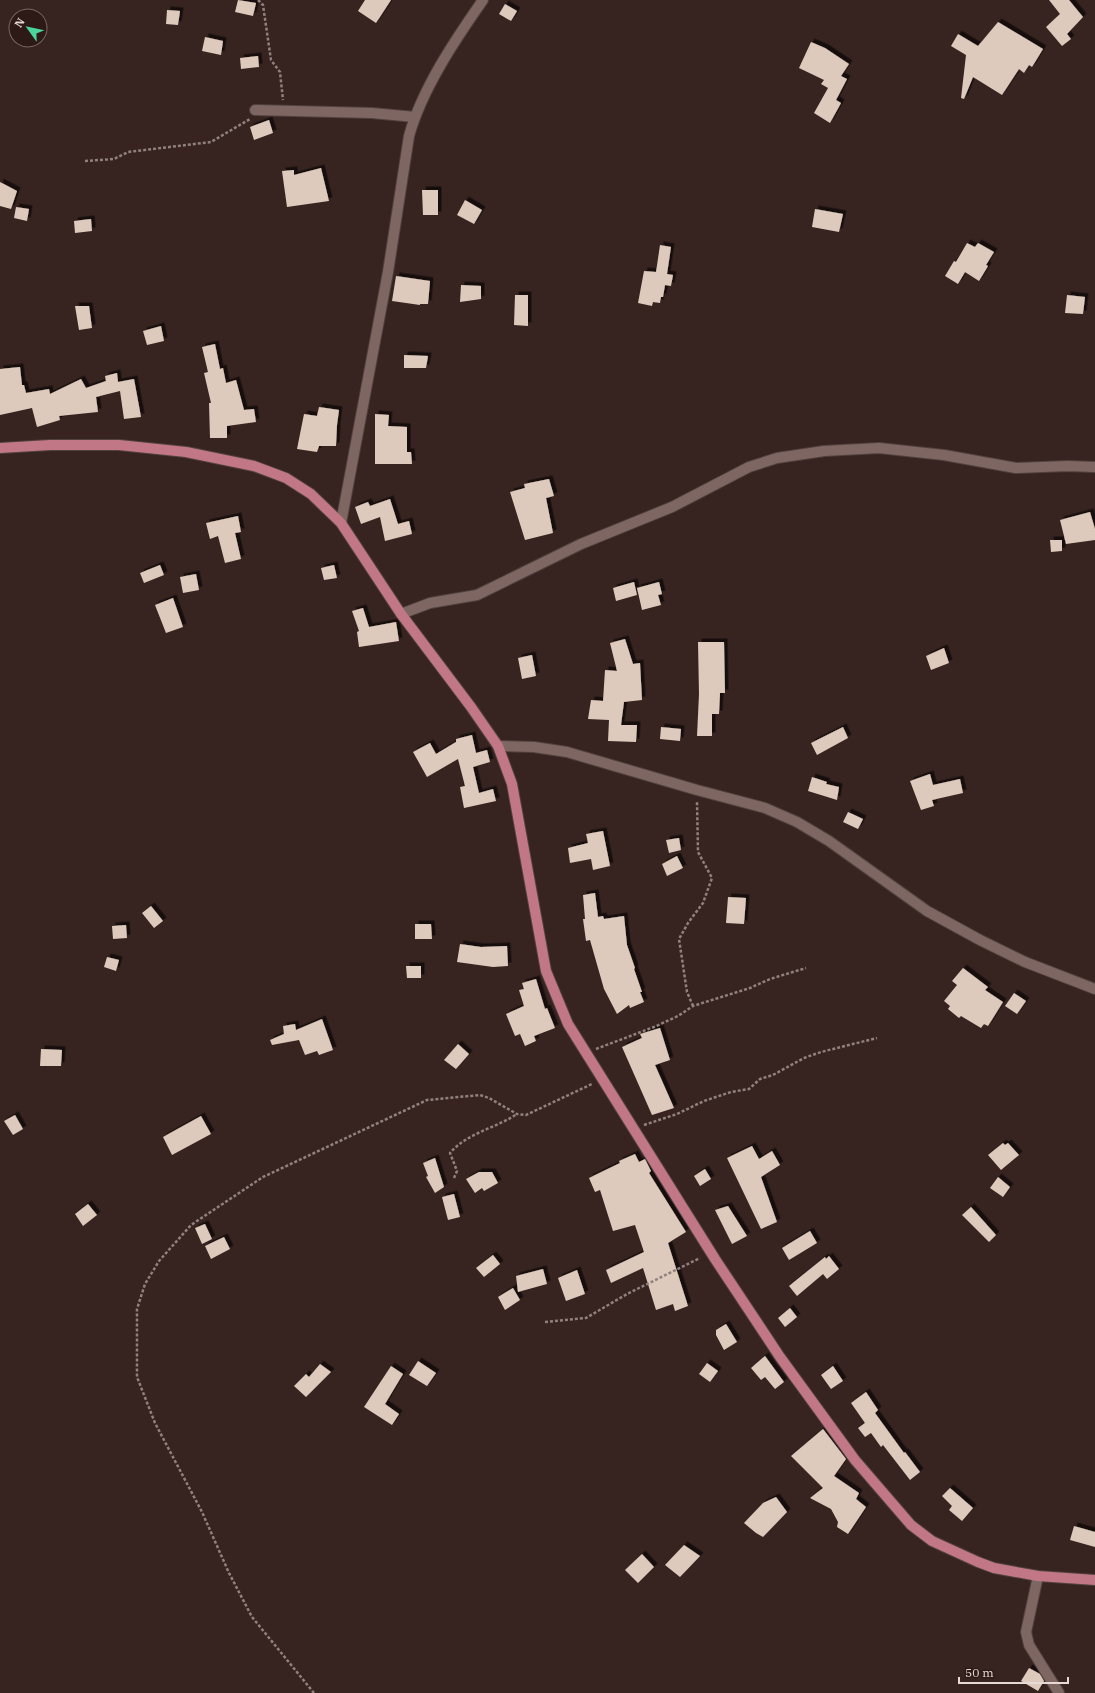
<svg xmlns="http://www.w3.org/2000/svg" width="1095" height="1693" font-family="'IBM Plex Serif',serif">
	<defs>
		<filter id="shadow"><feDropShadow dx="3.5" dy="-3.5" stdDeviation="0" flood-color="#0009"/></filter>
	</defs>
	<rect width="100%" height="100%" fill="#372420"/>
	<path fill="#decabc" filter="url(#shadow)" d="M238,0L256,3L253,16L235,12Z
		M365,0H391L376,23L358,11Z
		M1049,0H1069L1083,17L1067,34L1071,39L1062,46L1046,27L1060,14Z
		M505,4L517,11L511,21L499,14Z
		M167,10L180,11L178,25L166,24Z
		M998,22L1043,49L1032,67L1029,65L1024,73L1019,69L1002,95L973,77L964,99L961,98L966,55L951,46L958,34L978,46Z
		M205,37L223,41L221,55L202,51Z
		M811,42L825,48L849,64L841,76L847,79L836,100L841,103L830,123L814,113L828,88L821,84L824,80L799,68Z
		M258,56L259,67L241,69L240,58Z
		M269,120L273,133L254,140L250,127Z
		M321,168L329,201L287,207L282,171L294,170V175Z
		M0,182L17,191L11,209L0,206Z
		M422,190H438V215H423Z
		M465,200L482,210L474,224L457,215Z
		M16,207L29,209L27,221L14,218Z
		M815,209L843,214L839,232L812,227Z
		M91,219L92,231L75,233L74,221Z
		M967,243L975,247L978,243L994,252L986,265L988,266L979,281L965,272L958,284L945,276L954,261L956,262Z
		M660,245L671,247L667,274L673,275L671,286L665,285L663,297H661L660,303L653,302L652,306L638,303L644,271L656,272Z
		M396,276L430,281L428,304H420V305L392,301Z
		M461,285L481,286V299L460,302Z
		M515,295H528V326L514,325Z
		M1067,295L1085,297L1083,314L1065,313Z
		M75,306H89L92,328L79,330Z
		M161,326L164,341L147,345L143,331Z
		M215,344L220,369L223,368L226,383L236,380L244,410L254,409L256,422L227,426V438H210L209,403H211L204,373L208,372L202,347Z
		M404,355L428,356L426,368H404Z
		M20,367L22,385H24L26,393L49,389L50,394L81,379L86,388L106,381L105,376L117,373L118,382L134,379L141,417L124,419L120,391L96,397L98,412L59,416L60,420L37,427L32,408L0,415V369Z
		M319,407L339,410L337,425L336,446H319L317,452L297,449L304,414L317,416Z
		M375,414L389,415L388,426L407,427V452H411L412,464H375Z
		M549,479L554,496L546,498L553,533L525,540L510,492L525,488L524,484Z
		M390,499L398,524L409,521L412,534L385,541L380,517L361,524L355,507L368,502L370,506Z
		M1090,512L1095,529V540L1066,544L1060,520Z
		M238,516L241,532L235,533L241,559L225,563L218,536L210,539L206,523Z
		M1050,540H1062V551L1051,552Z
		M160,565L164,575L144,583L140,573Z
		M334,565L337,578L324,580L321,568Z
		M196,574L199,590L183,593L180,577Z
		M634,582L637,595L616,601L613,588Z
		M659,582L662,594L658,595L661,605L642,610L637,588Z
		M173,598L183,627L166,633L155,605Z
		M363,608L369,627L396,622L399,641L359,647L357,632L359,631L352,611Z
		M625,639L633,664L640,663L642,700L624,702L621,725H637L636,742L608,741L609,720L588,719L591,700L603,701L605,670L617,671L610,643Z
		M698,642H724L725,693H720L719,714H712V736H697L699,694Z
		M944,648L949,663L931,670L926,656Z
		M532,655L536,676L522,679L518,658Z
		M661,727L681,729L680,741L660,739Z
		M843,727L848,738L817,755L811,743Z
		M472,735L476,753L487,750L490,762L473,767L479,793L493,789L496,801L464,808L460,787L465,786L458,759L427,777L413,752L430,743L436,754L456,742V739Z
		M930,774L933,785L960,779L963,793L932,800L934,806L921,810L910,781Z
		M812,777L827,782L826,784L839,787L837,800L808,791Z
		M848,812L863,819L858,829L843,822Z
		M603,831L610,866L593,870L591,859L570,863L568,848L588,843L586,834Z
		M679,838L681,850L669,853L666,840Z
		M677,856L683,868L667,876L662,864Z
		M595,893L598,917L603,916L604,919L624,916L627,945L635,968L634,969L642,992H640L644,1002L630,1008L629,1005L617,1014L604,989L590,940L586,941L583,919H585L583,895Z
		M728,897L746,898L744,924L726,923Z
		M151,906L163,921L154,928L142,913Z
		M415,924H431L432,939H415Z
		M126,925L127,938L113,939L112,926Z
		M460,944L481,947L507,946L508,966L493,967L457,962Z
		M107,957L119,960L116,971L104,967Z
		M406,966H421V978H407Z
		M963,968L988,987L985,990L1003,1002L988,1026L984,1024L981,1028L961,1016L959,1018L948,1009L950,1006L944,1001L957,985L952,981Z
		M536,979L545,1009L547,1008L555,1028L534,1036L536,1041L525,1046L520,1034L515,1036L506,1014L524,1006L519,990L524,989L522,983Z
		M1014,993L1026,1001L1017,1014L1005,1006Z
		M322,1019L333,1050L319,1055L317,1051L305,1055L299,1040L272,1045L270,1040L284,1034L283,1026L295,1024L296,1030Z
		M660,1028L670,1060L655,1065L674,1108L652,1115L622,1047L642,1038L640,1034Z
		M458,1044L469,1054L456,1069L444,1060Z
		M41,1049L62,1050L61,1066H40Z
		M15,1115L23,1129L13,1135L4,1121Z
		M201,1116L211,1134L172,1155L163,1137Z
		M1003,1143L1005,1145L1008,1143L1019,1155L1001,1170L988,1155Z
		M752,1146L759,1159L772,1151L780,1165L761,1177L777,1222L761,1229L727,1158Z
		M635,1154L639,1162L645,1159L651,1171L649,1173L686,1232L668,1243L688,1306L675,1311L673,1304L656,1310L643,1268L611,1283L606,1270L644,1252L635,1225L613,1231L600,1190L595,1192L589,1178L620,1163L619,1161Z
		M435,1158L444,1187L435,1193L426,1177L428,1176L423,1163Z
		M705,1169L711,1179L700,1186L694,1176Z
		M479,1172H492L498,1183L484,1191L482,1188L475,1193L466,1179Z
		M998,1177L1010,1187L1003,1197L990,1188Z
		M454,1194L460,1217L448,1220L442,1197Z
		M88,1204L97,1215L83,1226L75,1214Z
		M728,1206L747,1236L732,1244L715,1210Z
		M971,1207L996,1235L989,1242L962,1215Z
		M205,1224L212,1239L202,1244L195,1228Z
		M810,1231L817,1243L789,1260L782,1248Z
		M224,1237L230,1249L211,1259L205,1246Z
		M493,1255L500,1264L484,1277L476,1268Z
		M829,1256L839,1269L827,1279L823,1274L797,1296L789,1286L825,1257L826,1259Z
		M543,1269L547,1284L518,1292L516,1276Z
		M577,1270L585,1294L566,1301L558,1278Z
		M513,1288L520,1300L505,1310L498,1297Z
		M790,1308L797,1317L785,1327L778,1318Z
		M726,1324L737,1342L724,1350L716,1335V1330Z
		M765,1356L784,1382L775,1389L765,1377L761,1380L751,1368Z
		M418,1361L436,1373L427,1386L409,1375Z
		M707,1363L718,1371L710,1382L699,1374Z
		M320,1364L331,1372L306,1397L294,1386L306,1374L309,1377Z
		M391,1366L403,1374L385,1404L399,1414L392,1425L364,1407Z
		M833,1366L843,1381L831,1389L821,1375Z
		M866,1392L878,1410L875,1413L904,1453L905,1452L920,1472L910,1480L883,1445L881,1447L871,1433L865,1437L858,1428L865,1423L851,1403Z
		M823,1429L846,1459L834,1476L859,1493L856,1499L866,1507L848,1534L837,1527L838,1522L831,1509L810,1498L823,1488L791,1456Z
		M950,1488L973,1508L962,1521L949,1510L952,1506L942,1496Z
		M776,1497L787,1512L763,1537L756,1533L744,1523L763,1503Z
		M1074,1526L1095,1532V1547L1070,1540Z
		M684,1545L700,1556L680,1577L665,1565Z
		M642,1554L654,1567L638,1583L625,1570Z
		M1029,1668L1040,1674L1044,1681L1038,1691L1021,1681Z"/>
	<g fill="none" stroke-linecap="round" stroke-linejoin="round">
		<g stroke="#52423f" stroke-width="12">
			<path id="minor" d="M255,110L372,113L415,117
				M341,523L388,272L409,136C422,89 455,40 483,0
				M401,614L430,603L477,595L581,544L672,507L749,467L777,458L824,451L879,448L944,455L1016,468L1068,466L1095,467
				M498,746L534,747L567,752L697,790L765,808L797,822L829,841L927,911L980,940L1025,962L1095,989
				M1038,1576L1026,1632L1029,1645L1059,1693"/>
		</g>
		<g stroke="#52423f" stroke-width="12">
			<path id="major" d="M0,448L50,445H119L186,452L254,466L286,478L311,494L341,523L401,614L471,707L498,746L512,784L546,971L568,1024L715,1259L780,1357L855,1460L911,1525L932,1541L978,1562L994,1568L1038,1576L1095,1580"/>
		</g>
		<path stroke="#91817e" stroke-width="2.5" stroke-dasharray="3 2" stroke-linecap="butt" d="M258,0L263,5L271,60L280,72L283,100
			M85,161L114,159L128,152L211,142L250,119
			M693,1006L687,992L679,939L688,923L703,903L712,878L698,852L697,801
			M596,1049L654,1027L678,1016L693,1006L750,988L770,979L806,968
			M644,1125L677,1114L704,1101L731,1092L749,1089L760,1079L773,1075L804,1058L821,1052L877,1038
			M454,1178L457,1171L450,1153C467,1133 496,1128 517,1114
			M545,1322L586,1318L627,1294L700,1258
			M314,1693L252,1617L229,1573L202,1512L155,1423L137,1377V1309L145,1284L159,1261L191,1225L263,1177L427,1100L480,1095L489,1098L517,1114L526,1115L592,1084"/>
		<use href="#minor" stroke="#7e6763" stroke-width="10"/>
		<use href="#major" stroke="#c17786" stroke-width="10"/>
	</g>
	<g transform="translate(28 28) rotate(303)"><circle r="19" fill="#2d1a17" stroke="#776663"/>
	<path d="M0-3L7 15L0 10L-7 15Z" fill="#4bd49b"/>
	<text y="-6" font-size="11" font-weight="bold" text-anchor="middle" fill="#e6d9d6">N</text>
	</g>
	<path d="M959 1677v6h109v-6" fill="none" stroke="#e6d9d6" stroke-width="2"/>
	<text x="965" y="1677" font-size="12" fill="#e6d9d6" stroke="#2d1a17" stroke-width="3" paint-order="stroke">50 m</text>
</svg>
